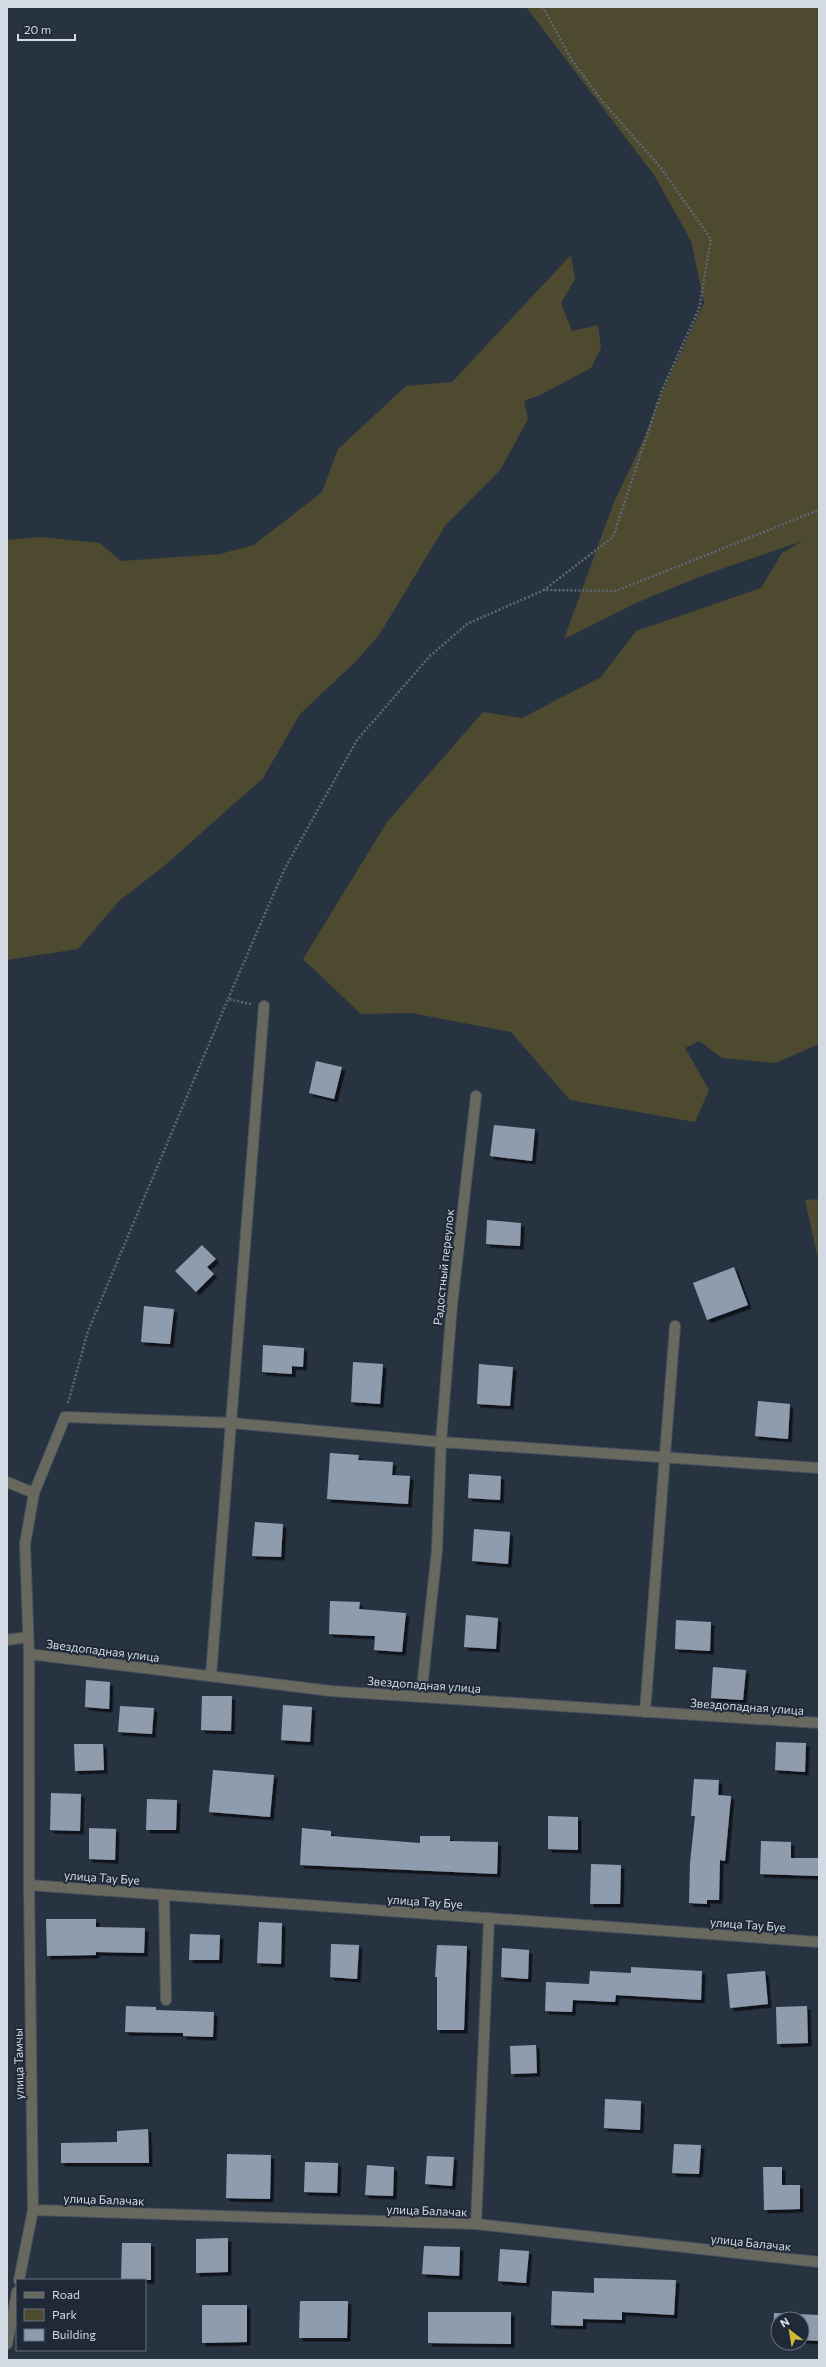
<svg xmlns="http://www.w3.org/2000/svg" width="826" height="2367" font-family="Commissioner,sans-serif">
	<defs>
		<filter id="shadow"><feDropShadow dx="3.5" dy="3.5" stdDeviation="0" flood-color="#0009"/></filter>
	</defs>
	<rect width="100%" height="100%" fill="#283341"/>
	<path fill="#4d4a30" d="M526,7H819V1044L776,1063L722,1058L699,1041L685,1048L709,1090L695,1122L570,1100L511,1032L411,1013L361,1014L303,959L387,822L483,712L522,718L601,677L636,631L761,588L782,553L802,541L704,575L636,603L564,639L614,502L643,441L663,390L704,303L691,241L654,175Z
		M571,255L575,279L561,303L572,331L598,325L601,348L591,368L540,395L524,401L528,419L501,469L445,526L379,635L354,663L300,714L263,778L164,866L119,901L78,949L7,960V540L41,537L100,543L121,561L220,554L254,545L322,492L338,449L406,386L452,382Z
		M819,1199V1263L805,1200Z"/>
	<path fill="#8f9cad" filter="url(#shadow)" d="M316,1061L342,1067L334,1099L309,1093Z
		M494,1125L535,1129L532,1161L490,1156Z
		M487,1220L521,1223L520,1246L486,1244Z
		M202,1245L216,1259L207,1267L214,1274L196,1292L175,1271Z
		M734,1267L748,1305L707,1320L693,1283Z
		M144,1306L174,1309L170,1344L141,1342Z
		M263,1345L304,1348L303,1367L292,1366V1374L262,1372Z
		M353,1362L383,1364L380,1404L351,1402Z
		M479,1364L513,1367L510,1406L477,1404Z
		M758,1401L790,1404L788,1439L755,1436Z
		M330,1453L359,1455L358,1460L393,1462L392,1475L410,1476L408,1504L327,1499Z
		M469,1474L501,1476L500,1500L468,1498Z
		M255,1522L283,1524L281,1557L252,1556Z
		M474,1529L510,1532L508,1564L472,1561Z
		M330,1601L360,1602L359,1609L406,1613L402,1652L374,1650L375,1636L329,1634Z
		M466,1615L498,1618L496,1649L464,1647Z
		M676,1620L711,1622L710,1651L675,1649Z
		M713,1667L746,1670L743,1700L711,1698Z
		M86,1680L110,1682L109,1709L85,1707Z
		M202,1696H232L231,1731L201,1730Z
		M283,1705L312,1707L310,1742L281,1740Z
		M120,1706L154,1708L152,1734L118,1732Z
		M776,1742L806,1743L805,1772L775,1770Z
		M74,1744H103L104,1770L75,1771Z
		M213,1770L274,1775L270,1817L209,1812Z
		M694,1779L719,1780L718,1795L731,1796L725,1861L720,1860L719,1900H707V1904L689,1903L690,1863L695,1816H691Z
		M51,1793L81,1794L80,1831L50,1830Z
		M147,1799L177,1800L176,1830H146Z
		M548,1816L578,1817V1850L548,1849Z
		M89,1828L116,1829L115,1860L89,1859Z
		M302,1828L331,1831V1836L420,1843V1836H450V1841L498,1842L497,1874L300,1865Z
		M761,1841L791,1842V1858H819V1876L760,1874Z
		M591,1864L621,1865L620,1904H590Z
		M46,1919H96V1927L145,1928L144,1953L96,1952V1955L47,1956Z
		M259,1922L282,1923L281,1964L257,1963Z
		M190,1934L220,1935L219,1960H189Z
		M331,1944L359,1945L357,1979L330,1977Z
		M437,1945L467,1946L464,2030H437V1977H435Z
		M502,1948L529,1950L528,1979L501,1977Z
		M631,1967L702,1971L701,2000L616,1995L615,2002L573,2000L572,2012L545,2011L546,1982L589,1984L590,1971L631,1973Z
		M765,1971L768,2004L730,2008L727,1974Z
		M126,2006L156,2007V2010L214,2012L213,2037L183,2036V2033L125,2032Z
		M807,2006L808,2043L777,2044L776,2007Z
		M536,2045L537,2073L511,2074L510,2046Z
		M605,2099L641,2101L640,2130L604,2128Z
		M148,2129L149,2163H61V2143L117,2142V2131Z
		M674,2144L701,2145L699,2174L672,2173Z
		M227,2154L271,2155L270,2199L226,2198Z
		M427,2156L454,2157L452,2186L425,2184Z
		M305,2162L338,2163L337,2193L304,2192Z
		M367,2165L394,2167L393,2196L365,2195Z
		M763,2167H782V2185H800V2209L764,2210Z
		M228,2238V2272L196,2273V2239Z
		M122,2243H151V2280H121Z
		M424,2246L460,2247L459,2276L422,2274Z
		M500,2249L529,2251L526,2283L498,2281Z
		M594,2278L676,2280L674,2315L622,2312V2320L583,2319V2326L551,2325L552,2291L594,2293Z
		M300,2301H348L347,2338H299Z
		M202,2305H247V2342L202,2343Z
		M428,2312H511V2344L428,2343Z
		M774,2313L819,2315V2341L802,2340V2319H778V2338H773Z"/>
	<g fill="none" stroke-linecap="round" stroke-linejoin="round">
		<g stroke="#47515e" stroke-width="12">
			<path id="lane" d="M7,1482L34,1493
				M7,1640L28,1637
				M211,1675L264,1006
				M421,1697L437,1550L441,1442
				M645,1712L675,1326
				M164,1895L166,2000
				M476,2224L489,1919"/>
		</g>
		<g stroke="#47515e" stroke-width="12">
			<path id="street" d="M441,1442L452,1305L476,1096
				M29,1654L331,1691L819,1723
				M29,1885L819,1942
				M33,2210L476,2224L819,2262
				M19,2280L33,2210L29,1885V1654L25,1544L34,1493L65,1417L232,1423L441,1442L819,1468
				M7,2344L17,2292"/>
		</g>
		<path stroke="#5e6874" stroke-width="2.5" stroke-dasharray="2 2" stroke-linecap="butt" d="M543,7L571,59L603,102L661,168L711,239L699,309L662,390L613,537L544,590
			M251,1004L228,999L284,870L357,740L430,656L467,624L544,590L616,591L819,510
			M68,1403L88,1331L228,999"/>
		<use href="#lane" stroke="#69685f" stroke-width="10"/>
		<use href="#street" stroke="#69685f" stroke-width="10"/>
	</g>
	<g text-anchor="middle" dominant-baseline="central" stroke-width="4" stroke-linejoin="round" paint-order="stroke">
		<g font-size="12" fill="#d3dae3" stroke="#1f2937">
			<text transform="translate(443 1267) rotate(-84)">Радостный переулок</text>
			<text transform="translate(103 1650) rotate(7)">Звездопадная улица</text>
			<text transform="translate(424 1684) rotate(4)">Звездопадная улица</text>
			<text transform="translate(747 1706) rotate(4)">Звездопадная улица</text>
			<text transform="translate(102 1877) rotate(4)">улица Тау Буе</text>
			<text transform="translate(425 1901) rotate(4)">улица Тау Буе</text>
			<text transform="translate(748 1924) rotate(4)">улица Тау Буе</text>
			<text transform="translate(18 2064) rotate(-91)">улица Тамчы</text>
			<text transform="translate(104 2199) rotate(2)">улица Балачак</text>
			<text transform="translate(427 2210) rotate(2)">улица Балачак</text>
			<text transform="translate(751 2242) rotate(6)">улица Балачак</text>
		</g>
	</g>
	<rect width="826" height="2367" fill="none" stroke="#d3dae3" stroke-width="16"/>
	<rect x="16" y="2279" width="130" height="72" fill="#1f2937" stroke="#67707c"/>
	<rect x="24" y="2292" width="20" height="6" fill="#69685f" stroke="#67707c"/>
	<text x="52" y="2299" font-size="12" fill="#d3dae3">Road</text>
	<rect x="24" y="2309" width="20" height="12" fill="#4d4a30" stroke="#67707c"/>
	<text x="52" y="2319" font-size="12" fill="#d3dae3">Park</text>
	<rect x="24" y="2329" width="20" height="12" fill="#8f9cad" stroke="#67707c"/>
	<text x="52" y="2339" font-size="12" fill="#d3dae3">Building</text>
	<g transform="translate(790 2331) rotate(329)"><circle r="19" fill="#1f2937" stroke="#67707c"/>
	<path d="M0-3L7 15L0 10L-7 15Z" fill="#ccb939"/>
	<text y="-6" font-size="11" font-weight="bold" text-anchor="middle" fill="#d3dae3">N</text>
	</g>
	<path d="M18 34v6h57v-6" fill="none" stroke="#d3dae3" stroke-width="2"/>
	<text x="24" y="34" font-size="12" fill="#d3dae3" stroke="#1f2937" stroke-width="3" paint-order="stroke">20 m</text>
</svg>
